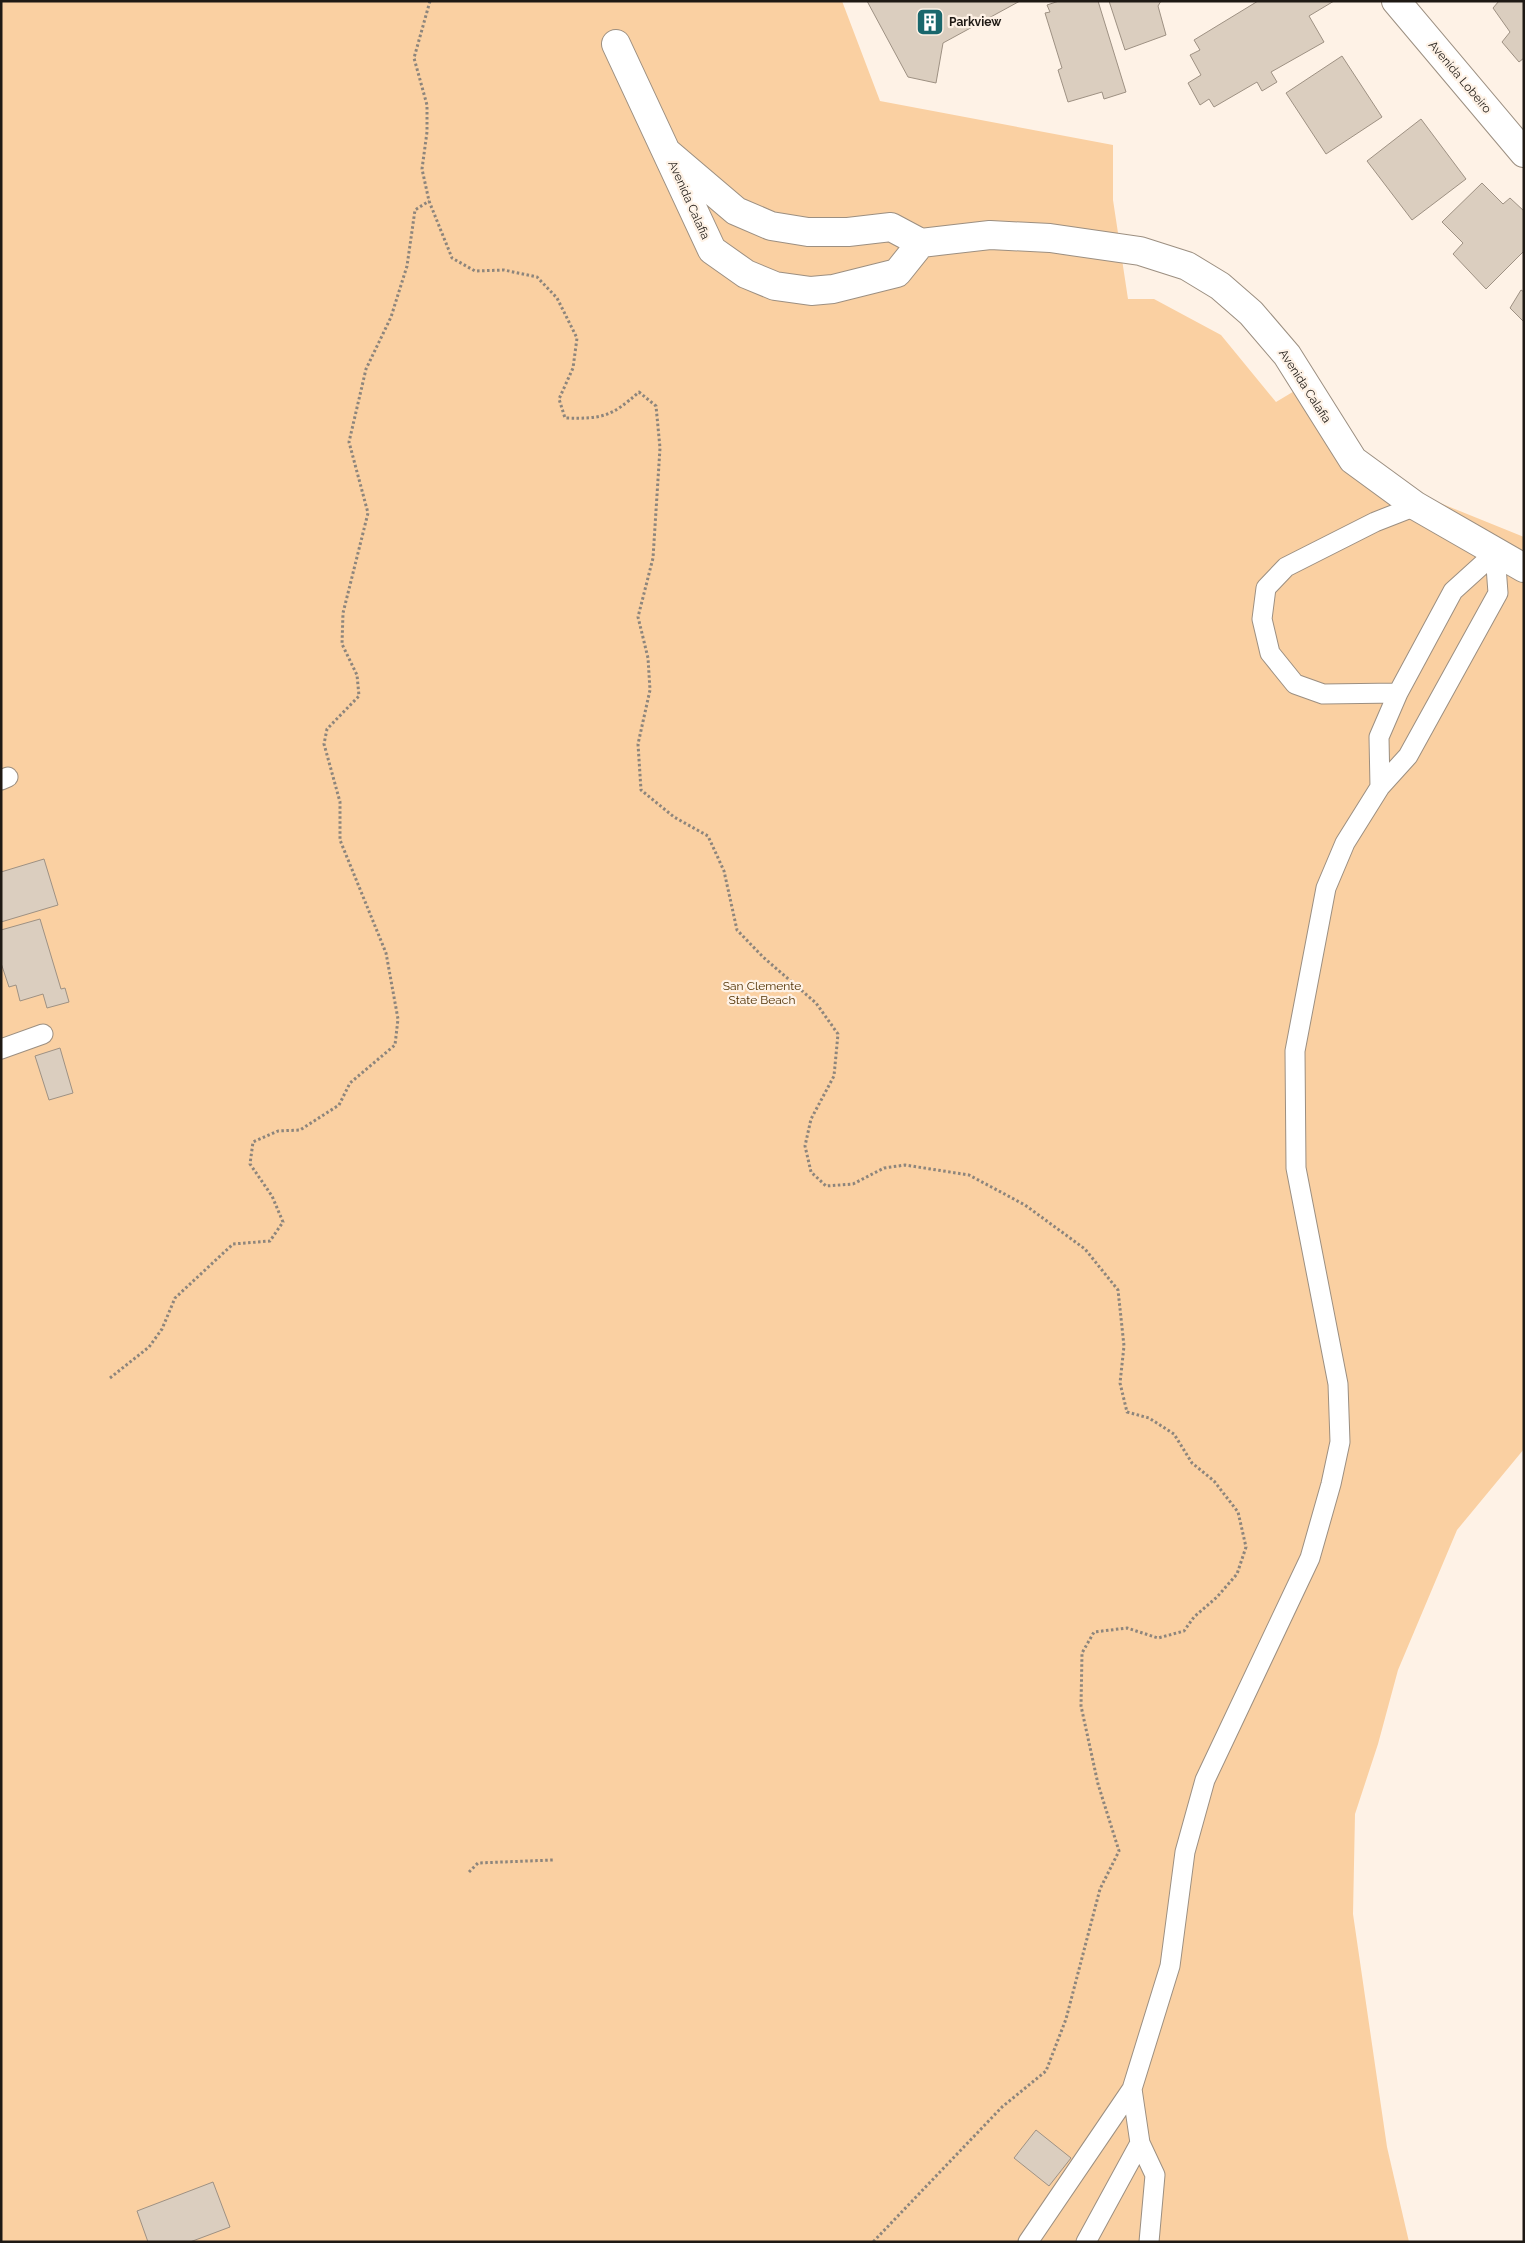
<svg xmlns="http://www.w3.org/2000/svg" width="1525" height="2243" font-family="Raleway,sans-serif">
	<rect width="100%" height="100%" fill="#fef2e6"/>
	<path fill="#fad0a2" d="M1,1H842L880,101L1113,145V200L1128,299H1154L1221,335L1276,402L1311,381L1325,411L1393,484L1524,537V1449L1457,1530L1398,1670L1378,1744L1355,1814L1353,1914L1387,2147L1409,2242H1Z"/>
	<path fill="#dbcebf" stroke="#9e9183" d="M867,1H1020L943,43L936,83L908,77Z
		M1059,1H1098L1126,92L1104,99L1102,92L1068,102L1058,70L1062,68L1045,13L1050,12L1047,5Z
		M1109,1H1161L1158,6L1166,35L1125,50Z
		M1258,1H1334L1309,16L1324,42L1271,72L1277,82L1262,91L1257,82L1214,107L1209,99L1200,105L1188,83L1201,75L1190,55L1200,50L1194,40Z
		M1499,1H1524V58L1519,62L1502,42L1510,32L1493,8Z
		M1342,56L1382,117L1326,154L1286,93Z
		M1421,119L1466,179L1412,220L1367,161Z
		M1482,183L1503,204L1510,198L1524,211V251L1486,289L1453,254L1463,243L1442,222Z
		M1521,290L1524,292V322L1510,308Z
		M44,859L58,905L1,922V872Z
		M40,919L61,989L65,988L69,1002L47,1008L43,994L20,1001L16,985L9,987L1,963V930Z
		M60,1048L73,1093L49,1100L35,1056Z
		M1036,2130L1071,2158L1049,2186L1014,2158Z
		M213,2182L230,2227L190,2242H148L137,2211Z"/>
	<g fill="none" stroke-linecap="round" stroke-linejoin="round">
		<g stroke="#9c8f81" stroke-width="21">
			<path id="service" d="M1398,693L1323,694L1295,684L1270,653L1262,619L1266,588L1286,567L1375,522L1416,506
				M1,780L8,777
				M1380,787L1379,737L1398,693L1453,591L1495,553
				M1,1049L43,1034
				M1140,2143L1155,2175L1149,2242
				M1028,2242L1132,2089L1170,1966L1185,1852L1205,1780L1310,1558L1331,1484L1340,1442L1338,1384L1296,1168L1295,1051L1326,888L1345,843L1380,787L1408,756L1498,593L1495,553
				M1086,2242L1140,2143L1132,2089"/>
		</g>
		<g stroke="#9c8f81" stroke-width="30">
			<path id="minor" d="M1396,1L1524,153"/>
		</g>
		<g stroke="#9c8f81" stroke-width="30">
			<path id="tertiary" d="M616,44L712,250L746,274L775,286L811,291L833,289L897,273L921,243
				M669,154L736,211L771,226L808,232H848L891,227L921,243L990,235L1050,238L1140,251L1187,266L1220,286L1251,313L1287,355L1353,460L1416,506L1524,568"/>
		</g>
		<path stroke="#8d857c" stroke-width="3" stroke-dasharray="2.5 2.5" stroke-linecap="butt" d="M430,1L414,58L427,105V132L422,169L429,201L452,258L475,271L504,270L537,277L557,298L577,338L573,368L559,399L565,418C602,419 611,417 639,392L656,406L660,448L653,558L638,617L648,658L650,690L638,744L641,790L674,817L708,836L724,871L737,930L763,957L816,1003L838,1034L834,1076L811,1119L805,1146L811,1172L826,1186L853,1184L884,1168L905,1165L969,1175L1025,1205L1085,1249L1118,1290L1124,1346L1120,1383L1127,1412L1149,1418L1174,1434L1192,1463L1214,1481L1238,1512L1246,1547L1237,1574L1217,1597L1194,1617L1184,1631L1158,1638L1127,1628L1094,1632L1082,1653L1081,1706L1098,1784L1119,1851L1100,1889L1066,2019L1046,2071L1002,2107L873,2242
			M110,1378L149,1347L162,1329L175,1298L233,1244L270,1241L283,1222L272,1196L250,1164L253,1142L278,1131L300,1130L339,1105L350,1083L395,1045L398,1019L386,953L340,840V802L324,744L327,729L359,696L357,675L342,644L343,613L368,513L349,442L366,369L391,317L407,266L415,210L429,201
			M469,1872L478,1863L553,1860"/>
		<use href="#service" stroke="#fff" stroke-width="19"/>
		<use href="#minor" stroke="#fff" stroke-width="28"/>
		<use href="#tertiary" stroke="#fff" stroke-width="28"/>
	</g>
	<defs>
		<g id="building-square" transform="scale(1.4375)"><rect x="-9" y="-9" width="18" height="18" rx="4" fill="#19676c" stroke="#fef2e6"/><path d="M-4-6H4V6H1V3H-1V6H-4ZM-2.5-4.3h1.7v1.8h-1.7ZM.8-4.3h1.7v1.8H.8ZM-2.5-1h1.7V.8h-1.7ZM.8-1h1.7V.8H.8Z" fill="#fff"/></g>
	</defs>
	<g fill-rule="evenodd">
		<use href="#building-square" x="930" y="22"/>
	</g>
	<g text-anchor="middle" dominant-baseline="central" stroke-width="4.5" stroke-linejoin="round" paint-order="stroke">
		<g font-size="12" font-weight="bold" fill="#1e1914" stroke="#fef2e6" text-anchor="start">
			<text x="949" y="22">Parkview</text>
		</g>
		<g font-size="12" fill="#1e1914" stroke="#fef2e6">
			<text transform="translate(1460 77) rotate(50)">Avenida Lobeiro</text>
			<text transform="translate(689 200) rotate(66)">Avenida Calafia</text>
			<text transform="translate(1305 386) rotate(57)">Avenida Calafia</text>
		</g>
		<g font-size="12" fill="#4f3002" stroke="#fef2e6">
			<text x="762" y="986">San Clemente<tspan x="762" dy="14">State Beach</tspan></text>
		</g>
	</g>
	<rect width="1525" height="2243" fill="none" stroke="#1e1914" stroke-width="5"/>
</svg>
